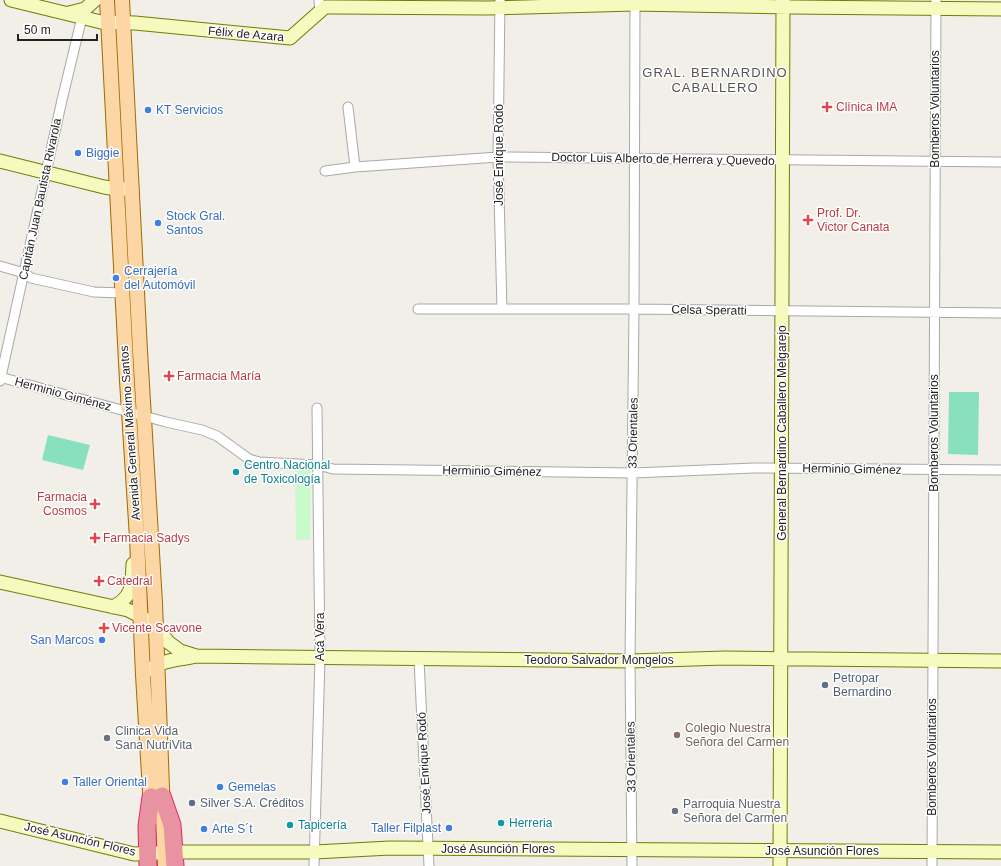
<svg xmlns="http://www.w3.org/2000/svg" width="1001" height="866" font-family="Arial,sans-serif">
	<rect width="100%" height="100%" fill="#f2efe9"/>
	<path fill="#c8facc" d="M295,469H309L311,472L310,540H296Z"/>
	<path fill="#88e0be" d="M949,392H979L978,455L948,454Z
		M48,435L90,445L83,470L42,460Z"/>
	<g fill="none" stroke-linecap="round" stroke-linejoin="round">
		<g stroke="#a9a9a9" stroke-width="11">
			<path id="street" d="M319,0L320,12
				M500,0L498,157L502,309
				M348,107L355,167
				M325,171L355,167L498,157L1001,162
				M0,266L24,273L31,278L94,292L122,293
				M418,309H634L1001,313
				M0,377L166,422L202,430L217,436L249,459L259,462L318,465L333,469L633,473L754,468L1001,470
				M0,381L62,100L82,17
				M419,660L429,866
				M314,866L320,658L317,408
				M632,866L630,661L634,309L635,0
				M932,866L936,0"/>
		</g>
		<g stroke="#707d05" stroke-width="15">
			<path id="secondary" d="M11,0L101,22L135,23L290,38L325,7H334L487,8L635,4L791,7L1001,9
				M69,13L85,9L95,0
				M0,161L104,187L117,189H132
				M0,582L128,610L140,616L156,626L168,642L180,651L196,656
				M113,607C133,597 132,585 133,564
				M149,670C164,659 179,660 197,656L630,661L725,658L1001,661
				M0,821L134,854L182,852H315L390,848L1001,852
				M780,866L783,0"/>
		</g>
		<g stroke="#a06b00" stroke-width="16">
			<path id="primary" d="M107,0L127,381L137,538L143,675L151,808
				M122,0L140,351L155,603L165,866"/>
		</g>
		<g stroke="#dc2a67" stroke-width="19">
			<path id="highway" d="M162,796L172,825L175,866
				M148,866L147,826L151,797"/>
		</g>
		<use href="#street" stroke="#fff" stroke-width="9"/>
		<use href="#secondary" stroke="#f7fabf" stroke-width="13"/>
		<use href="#primary" stroke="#fcd6a4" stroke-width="14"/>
		<use href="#highway" stroke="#e892a2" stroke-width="17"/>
	</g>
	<g fill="#e0444e" stroke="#fff" stroke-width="1.5">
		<path d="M825 101h4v4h4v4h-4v4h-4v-4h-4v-4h4z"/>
		<path d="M806 214h4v4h4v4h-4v4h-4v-4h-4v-4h4z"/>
		<path d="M167 370h4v4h4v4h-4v4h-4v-4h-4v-4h4z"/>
		<path d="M93 498h4v4h4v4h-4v4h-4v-4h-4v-4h4z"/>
		<path d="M93 532h4v4h4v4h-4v4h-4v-4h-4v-4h4z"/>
		<path d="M97 575h4v4h4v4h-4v4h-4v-4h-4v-4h4z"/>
		<path d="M102 622h4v4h4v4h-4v4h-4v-4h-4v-4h4z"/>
	</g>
	<g fill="#3f7fe0" stroke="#fff" stroke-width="1.5">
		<circle cx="148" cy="110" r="4"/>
		<circle cx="78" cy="153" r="4"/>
		<circle cx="158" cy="223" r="4"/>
		<circle cx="116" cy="278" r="4"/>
		<circle cx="102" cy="640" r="4"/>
		<circle cx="65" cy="782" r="4"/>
		<circle cx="220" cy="787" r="4"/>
		<circle cx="449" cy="828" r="4"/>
		<circle cx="204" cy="829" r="4"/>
	</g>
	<g fill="#0f9aa8" stroke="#fff" stroke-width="1.5">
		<circle cx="236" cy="472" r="4"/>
		<circle cx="501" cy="823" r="4"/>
		<circle cx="290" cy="825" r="4"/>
	</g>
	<g fill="#5c6f8a" stroke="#fff" stroke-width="1.5">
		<circle cx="825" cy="685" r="4"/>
		<circle cx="192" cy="803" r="4"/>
	</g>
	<circle fill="#8d6e63" stroke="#fff" stroke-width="1.5" cx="677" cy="735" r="4"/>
	<g fill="#6b7280" stroke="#fff" stroke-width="1.5">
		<circle cx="107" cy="738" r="4"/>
		<circle cx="675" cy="811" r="4"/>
	</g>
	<g text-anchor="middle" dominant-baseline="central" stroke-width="3" stroke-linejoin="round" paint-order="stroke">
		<g font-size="12" fill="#222" stroke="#fff">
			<text transform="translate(246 34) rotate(5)">Félix de Azara</text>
			<text transform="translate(935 109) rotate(-90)">Bomberos Voluntarios</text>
			<text transform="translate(499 155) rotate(-90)">José Enrique Rodó</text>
			<text transform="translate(663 159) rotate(1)">Doctor Luis Alberto de Herrera y Quevedo</text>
			<text transform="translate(40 199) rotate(-78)">Capitán Juan Bautista Rivarola</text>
			<text transform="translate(709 310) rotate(1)">Celsa Speratti</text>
			<text transform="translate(63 394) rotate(15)">Herminio Giménez</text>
			<text transform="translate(130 433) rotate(-94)">Avenida General Máximo Santos</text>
			<text transform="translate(633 433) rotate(-89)">33 Orientales</text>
			<text transform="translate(782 433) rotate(-90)">General Bernardino Caballero Melgarejo</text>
			<text transform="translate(934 433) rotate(-90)">Bomberos Voluntarios</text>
			<text transform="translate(852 469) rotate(1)">Herminio Giménez</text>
			<text transform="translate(492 471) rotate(1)">Herminio Giménez</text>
			<text transform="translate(320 637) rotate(-90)">Acá Vera</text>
			<text x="599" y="660">Teodoro Salvador Mongelos</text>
			<text transform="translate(631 757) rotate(-91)">33 Orientales</text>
			<text transform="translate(932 757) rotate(-90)">Bomberos Voluntarios</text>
			<text transform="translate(424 763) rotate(-93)">José Enrique Rodó</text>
			<text transform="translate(80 839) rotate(13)">José Asunción Flores</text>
			<text x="498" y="849">José Asunción Flores</text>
			<text x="822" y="851">José Asunción Flores</text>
		</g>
		<g font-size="12" fill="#be3a42" stroke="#fff" text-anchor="start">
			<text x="836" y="107">Clínica IMA</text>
			<text x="817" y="213">Prof. Dr.<tspan x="817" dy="14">Victor Canata</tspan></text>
			<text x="177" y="376">Farmacia María</text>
			<text x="87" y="497" text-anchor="end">Farmacia<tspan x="87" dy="14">Cosmos</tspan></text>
			<text x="103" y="538">Farmacia Sadys</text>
			<text x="107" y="581">Catedral</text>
			<text x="112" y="628">Vicente Scavone</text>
		</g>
		<g font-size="12" fill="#366cbe" stroke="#fff" text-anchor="start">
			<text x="156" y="110">KT Servicios</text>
			<text x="86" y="153">Biggie</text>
			<text x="166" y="216">Stock Gral.<tspan x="166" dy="14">Santos</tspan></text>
			<text x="124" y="271">Cerrajería<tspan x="124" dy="14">del Automóvil</tspan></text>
			<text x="94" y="640" text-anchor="end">San Marcos</text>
			<text x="73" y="782">Taller Oriental</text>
			<text x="228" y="787">Gemelas</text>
			<text x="441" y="828" text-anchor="end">Taller Filplast</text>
			<text x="212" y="829">Arte S´t</text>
		</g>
		<g font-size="12" fill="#0d838f" stroke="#fff" text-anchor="start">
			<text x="244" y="465">Centro Nacional<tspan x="244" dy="14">de Toxicología</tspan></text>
			<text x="509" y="823">Herreria</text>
			<text x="298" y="825">Tapicería</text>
		</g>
		<g font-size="12" fill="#4e5e75" stroke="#fff" text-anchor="start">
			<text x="833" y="678">Petropar<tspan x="833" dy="14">Bernardino</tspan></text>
			<text x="200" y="803">Silver S.A. Créditos</text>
		</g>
		<g font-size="12" fill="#785e54" stroke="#fff" text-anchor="start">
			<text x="685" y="728">Colegio Nuestra<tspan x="685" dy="14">Señora del Carmen</tspan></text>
		</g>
		<g font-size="12" fill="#5b616d" stroke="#fff" text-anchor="start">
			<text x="115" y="731">Clinica Vida<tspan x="115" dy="14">Sana NutriVita</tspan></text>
			<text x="683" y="804">Parroquia Nuestra<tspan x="683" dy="14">Señora del Carmen</tspan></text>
		</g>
		<g font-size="13" letter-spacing="1" fill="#555" stroke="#fff">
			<text x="715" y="72">GRAL. BERNARDINO<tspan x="715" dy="15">CABALLERO</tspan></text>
		</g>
	</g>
	<path d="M18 34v6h79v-6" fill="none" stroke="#222222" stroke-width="2"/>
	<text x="24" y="34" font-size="12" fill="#222222" stroke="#ffffff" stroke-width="3" paint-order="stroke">50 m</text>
</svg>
